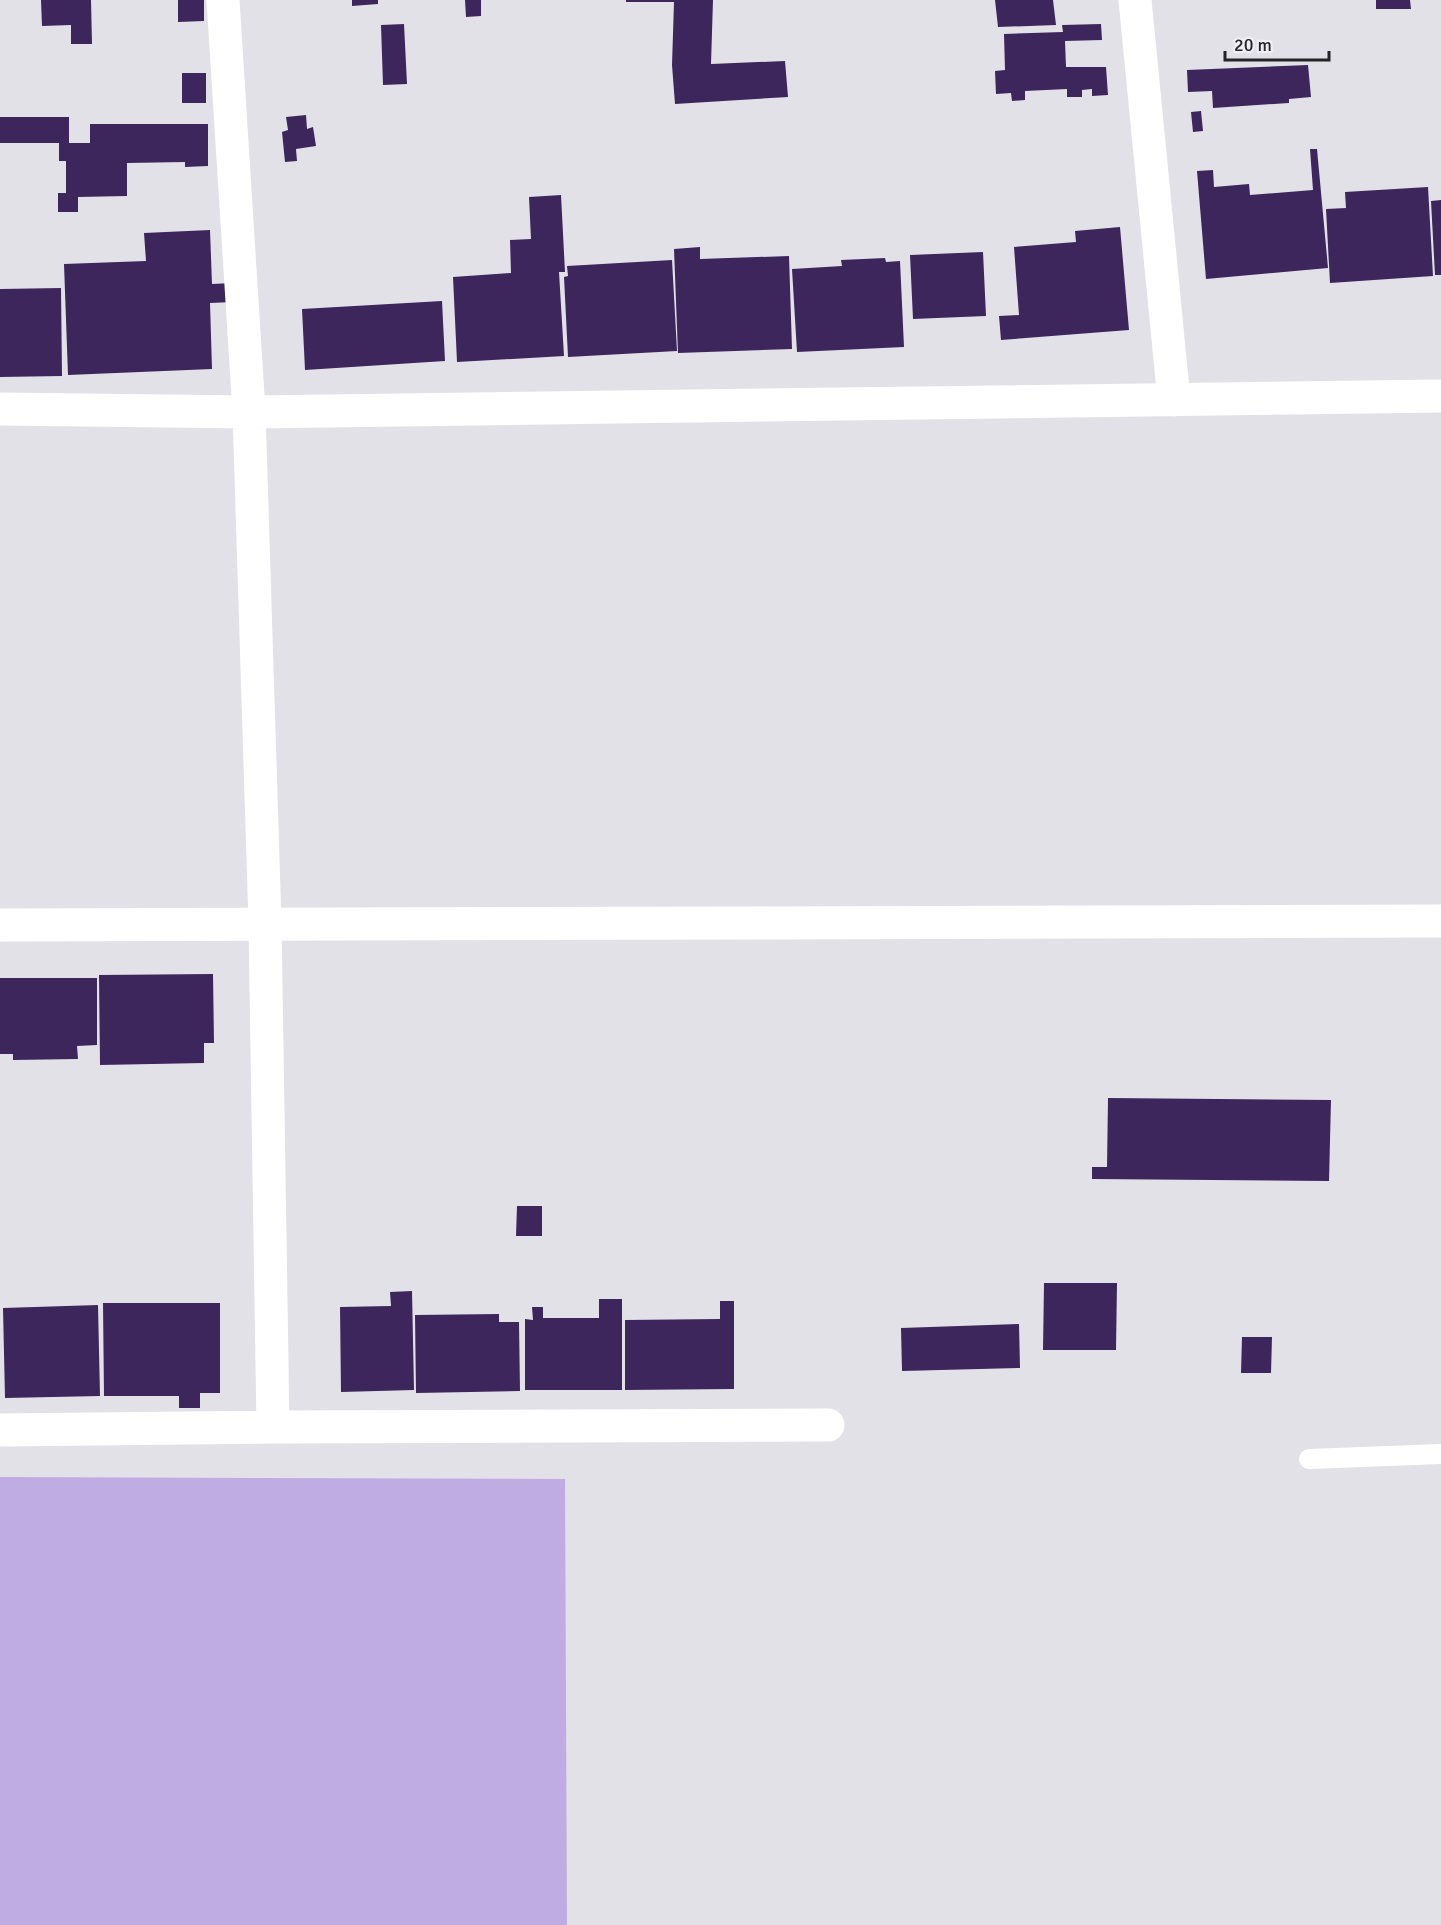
<svg xmlns="http://www.w3.org/2000/svg" width="1441" height="1925" font-family="Signika,sans-serif">
	<rect width="100%" height="100%" fill="#e3e1e8"/>
	<path fill="#beace2" d="M0,1477L565,1479L567,1925H0Z"/>
	<path fill="#3c265c" d="M41,0H91L92,44H71V25L42,26Z
		M178,0H204V21L178,22Z
		M352,0H378V4L352,6Z
		M465,0H481V16L466,17Z
		M626,0H713L711,64L785,61L788,97L675,104L672,65L674,2H626Z
		M995,0H1053L1056,25L998,27Z
		M1376,0H1410L1411,9H1376Z
		M404,24L407,84L383,85L381,25Z
		M1101,24L1102,40L1065,41L1066,67H1106L1108,95L1092,96V89L1082,90V97H1067V89L1025,91V100L1012,101L1011,93L996,94L995,71L1005,70L1004,34L1063,32L1062,25Z
		M1308,65L1311,97L1289,99V103L1213,108L1212,91L1188,92L1187,70Z
		M182,73H206V103H182Z
		M1201,111L1203,131L1193,132L1191,112Z
		M306,115L307,129L313,127L316,146L296,149L297,161L285,162L282,132L288,130L286,117Z
		M0,117H69V143H90V124H208V166L185,167V162L127,163V196L78,197V212H58V193H66V161H59V143H0Z
		M1310,149H1317L1328,268L1206,279L1197,171L1213,170L1214,187L1249,184L1250,195L1313,190Z
		M1428,187L1433,276L1330,283L1326,209L1346,208L1345,192Z
		M561,195L565,272H559L564,356L457,362L453,277L511,273L510,240L531,239L529,197Z
		M1441,200V275H1435L1431,201Z
		M1120,227L1129,330L1001,340L999,316L1019,315L1014,247L1076,242L1075,231Z
		M210,230L212,284L233,283V302L210,303L212,369L68,375L64,264L146,261L144,233Z
		M700,247V259L789,256L792,349L678,353L674,249Z
		M983,252L986,316L913,319L910,255Z
		M885,258L886,262L900,261L904,347L797,352L792,269L842,266L841,260Z
		M672,260L677,351L568,357L564,277L568,276L567,266Z
		M61,288L62,376L0,377V289Z
		M442,301L445,361L305,370L302,309Z
		M213,974L214,1043H204V1063L100,1065L99,975Z
		M0,978H97V1045L77,1046L78,1059L13,1060V1054H0Z
		M1108,1098L1331,1100L1329,1181L1092,1179V1167H1107Z
		M517,1206H542V1236H516Z
		M1044,1283H1117L1116,1350H1043Z
		M412,1291L414,1390L341,1392L340,1307L391,1306L390,1292Z
		M599,1299H622V1390H525V1319L533,1320L532,1307H543V1318H599Z
		M720,1301H734V1389L625,1390V1320L720,1319Z
		M103,1303H220V1393H200V1408H179V1396H104Z
		M98,1305L100,1396L5,1398L3,1308Z
		M499,1314V1322H519L520,1391L416,1393L415,1315Z
		M1019,1324L1020,1368L902,1371L901,1328Z
		M1242,1337H1272L1271,1373H1241Z"/>
	<g fill="none" stroke-linecap="round" stroke-linejoin="round">
		<path stroke="#fff" stroke-width="20" d="M1309,1459L1441,1454"/>
		<path stroke="#fff" stroke-width="33" d="M223,0L249,412L265,923L273,1427
			M1135,0L1174,400
			M0,409L249,412L1441,396
			M0,1430L273,1427L828,1425"/>
		<path stroke="#fff" stroke-width="33" d="M0,925L1441,921"/>
	</g>
	<path d="M1225 51v9h104v-9" fill="none" stroke="#242326" stroke-width="3"/>
	<text x="1234" y="51" font-size="18" fill="#242326" stroke="#f0eef5" stroke-width="4.5" paint-order="stroke">20 m</text>
</svg>
